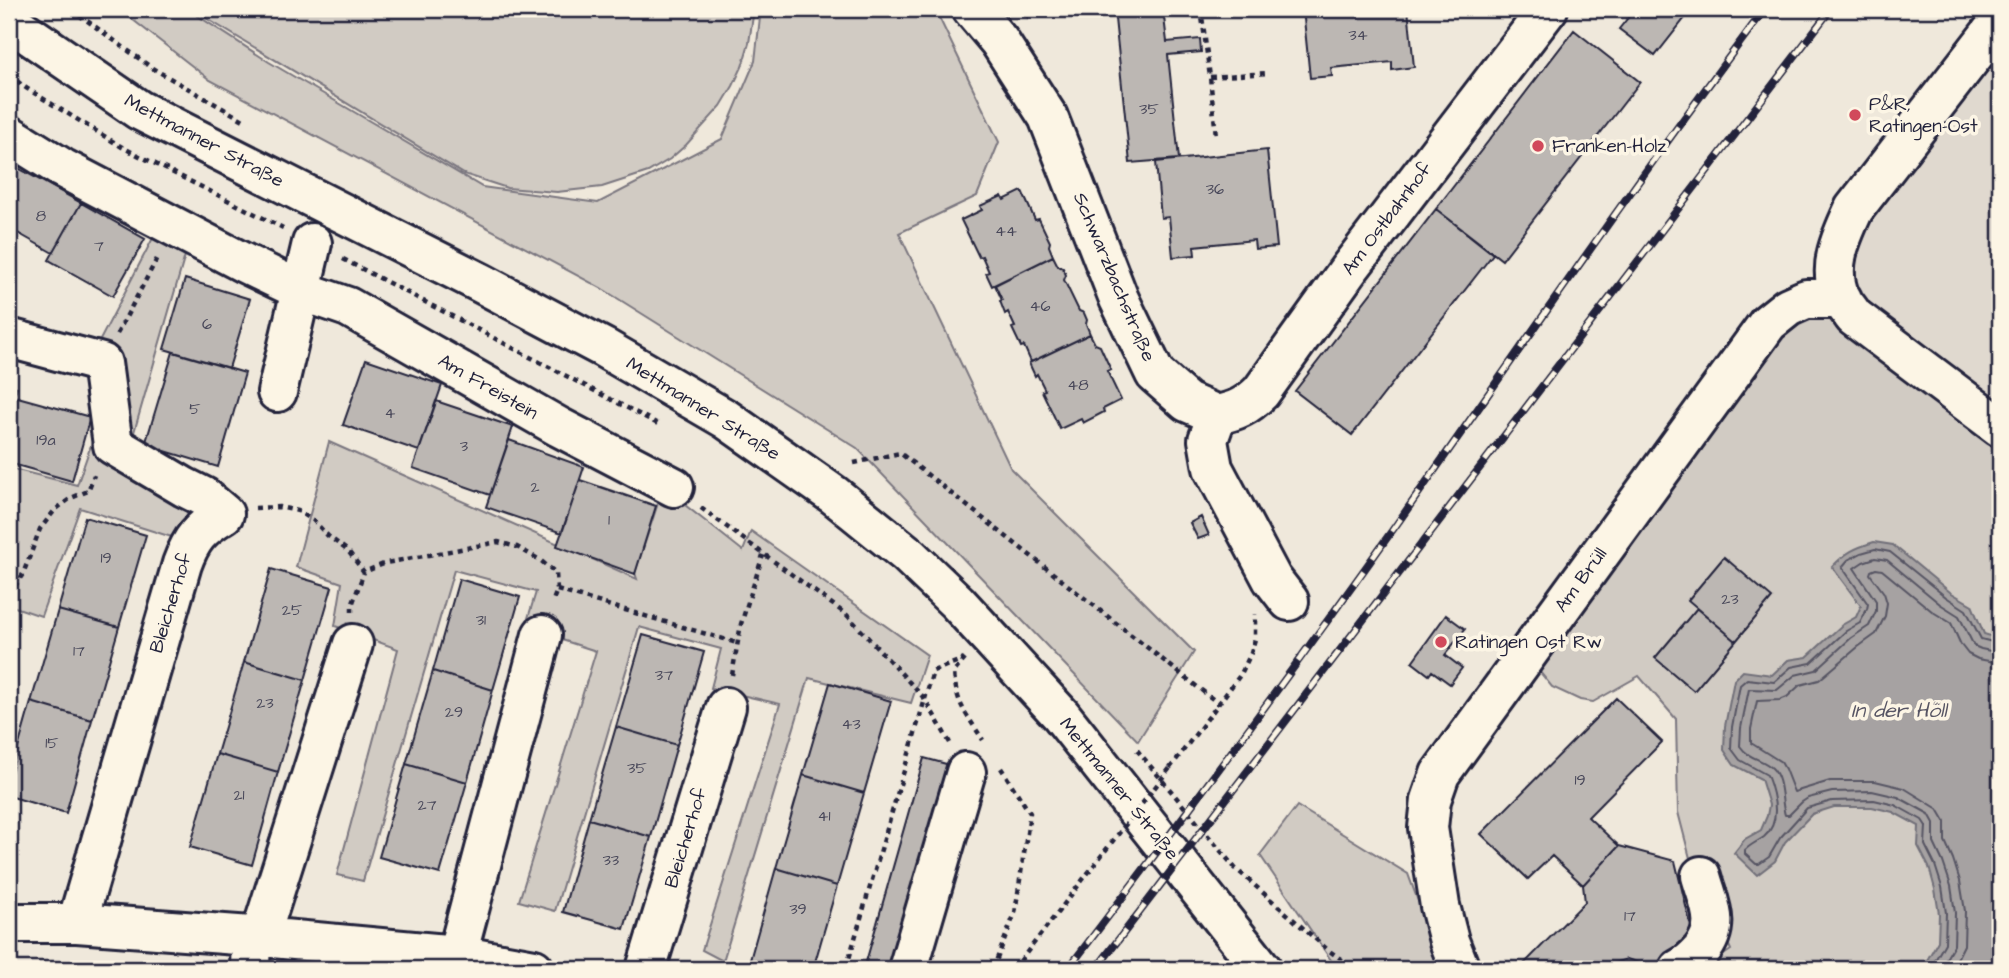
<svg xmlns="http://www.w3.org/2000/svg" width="2009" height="978" font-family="'Architects Daughter',sans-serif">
	<rect width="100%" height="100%" fill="#efe8db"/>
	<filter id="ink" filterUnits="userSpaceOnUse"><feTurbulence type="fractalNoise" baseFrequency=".0143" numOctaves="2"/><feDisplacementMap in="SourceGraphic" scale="14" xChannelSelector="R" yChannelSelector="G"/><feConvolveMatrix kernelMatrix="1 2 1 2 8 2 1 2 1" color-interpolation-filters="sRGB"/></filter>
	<g filter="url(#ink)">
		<path fill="#e0d9cf" d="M2000,21V427L1884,340L1837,262Z"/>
		<path fill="#d1cbc3" stroke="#7a767f" stroke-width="2" d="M119,9H187L269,62L482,187L598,203L722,139L755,61L761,9H935L999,142L977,196L899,233L1011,469L1194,652L1138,741L857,448L601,288L210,80Z
			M191,9H754L749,43L742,67L733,86L721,106L686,145L670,159L648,172L602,187L557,192L507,188L464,174Z
			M154,236L186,252L124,467L190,505L178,539L80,508L41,616L9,605V468L77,485L113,382L99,342Z
			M1806,300L2000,427V969H1703L1731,950L1692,866L1678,812L1676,719L1639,676L1593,702L1580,700L1552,687L1526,655Z
			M329,442L637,579L635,573L661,494H671L743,551L751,531L927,655L911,703L809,678L723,961L702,950L780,704L711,688L721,649L639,627L555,911L519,901L596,651L525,628L536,592L454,570L363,881L337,875L398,649L335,626L342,583L296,567Z
			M1297,806L1408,874L1443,969H1337L1260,855Z"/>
		<path fill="#a6a2a2" stroke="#716f79" stroke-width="2" d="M1874,542L1893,545L1950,592L1972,605L1984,634L2000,639V969H1922L1938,941L1939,914L1935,889L1929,867L1918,846L1919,826L1893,812L1872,807H1834L1812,814L1785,842L1775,861L1757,875L1734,853L1745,839L1761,830L1767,816L1769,805L1761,779L1734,765L1724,750L1725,726L1734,680L1743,671L1772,675L1788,660L1807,657L1842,625L1856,617L1861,606L1832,567C1846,552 1855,548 1874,542Z"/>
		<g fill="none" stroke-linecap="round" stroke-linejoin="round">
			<path stroke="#575564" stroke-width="2" d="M1930,969L1945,943L1946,913L1942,887L1935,865L1925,845L1926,826L1922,820L1895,805L1874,800L1832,801L1807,808L1780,838L1769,857L1759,864H1756L1745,854V850C1751,844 1757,842 1764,837C1782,822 1774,793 1767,775L1740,760L1731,748L1732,727L1740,685L1747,679L1774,682L1791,667L1811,663L1846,631L1860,623L1867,609L1868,604L1842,567L1848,560L1861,553L1875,549L1890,552L1946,597L1966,610L1981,639L2000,644
				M1940,969L1954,945L1955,913L1951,886L1943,862L1934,843V823L1929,814L1898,797L1872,791L1832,792L1808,798L1802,802L1789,815H1785C1781,802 1783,778 1772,768C1761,758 1750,760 1740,746L1741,728L1749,689L1777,690L1795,675L1816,670L1851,638L1869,626L1876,611V601L1854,568L1863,562L1875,558L1887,560L1940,604L1959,616L1974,646L1981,649L2000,653
				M1952,969L1964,945L1965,911L1960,881L1953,859L1945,841V821L1938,809L1904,788L1875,781H1830L1794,792L1785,769L1781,762L1751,743V729L1757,701L1780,700L1787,697L1800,685L1819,680L1858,647L1876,634L1885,616L1887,603L1884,593L1870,574L1871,571L1876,569L1882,570L1933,612L1951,623L1961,645L1968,654L1978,659L2000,663"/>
		</g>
		<path fill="#bcb7b3" stroke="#22223b" stroke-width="2" d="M1114,9H1163L1167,42L1200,39L1201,52L1168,55L1179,159L1130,163Z
			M1303,9H1408L1414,67L1392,70V62L1331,68L1332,76L1310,78Z
			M1635,9H1692L1655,56L1619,29Z
			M1574,30L1640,82L1502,260L1436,209Z
			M1267,150L1277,247L1255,249L1254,240L1194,246L1195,255L1173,257L1169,217L1161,218L1156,162Z
			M9,163L81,203L53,253L9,228Z
			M1022,191L1035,220L1039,219L1050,242L1049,246L1053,256L992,286L986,273L989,272L982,256L979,257L961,220L982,210L980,206L1002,196L1004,200Z
			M81,203L145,239L113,296L49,260Z
			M1436,209L1493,254L1352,435L1295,391Z
			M1053,256L1058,266L1063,268L1066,275L1064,280L1079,311L1084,313L1087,320L1086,324L1090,334L1031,362L1024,346L1021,347L1012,328L1015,327L1008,312L1005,314L1000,301L1002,300L995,285Z
			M185,279L250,299L229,368L164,349Z
			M1090,334L1095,344L1100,346L1111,370L1107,371L1121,400L1103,409L1104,412L1083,423L1081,419L1060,429L1042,391L1045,390L1037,374L1035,376L1029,363Z
			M173,352L245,373L218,467L145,445Z
			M366,359L442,385L419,451L343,425Z
			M9,385L17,387L9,417Z
			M14,396L90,417L72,481L9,463V417Z
			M436,401L513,427L490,495L413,468Z
			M509,440L584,467L562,533L486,507Z
			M580,480L656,506L635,574L557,546Z
			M85,517L146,535L119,627L58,610Z
			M1201,517L1209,535L1198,539L1190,523Z
			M1724,557L1772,598L1736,641L1688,600Z
			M271,569L332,587L305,680L244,662Z
			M459,579L520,597L493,690L433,671Z
			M1697,608L1736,641L1694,691L1655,658Z
			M58,610L119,627L92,720L31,702Z
			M1446,615L1465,629L1445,655L1462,668L1450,684L1432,671L1429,675L1412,662Z
			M643,635L704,652L677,745L616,727Z
			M244,662L305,680L278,772L217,754Z
			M433,671L493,690L467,782L406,764Z
			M830,683L891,701L864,793L803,775Z
			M1616,698L1662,742L1588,817L1619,846L1583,885L1552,856L1528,879L1481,834Z
			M31,702L92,720L66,813L9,796V780Z
			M616,727L677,745L651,837L589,819Z
			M217,754L278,772L252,865L190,847Z
			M924,758L950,765L892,969H864Z
			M406,764L467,782L440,874L379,857Z
			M803,775L864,793L837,886L776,868Z
			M589,819L651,837L624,929L563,912Z
			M1619,846L1675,861L1692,931L1654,968L1627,959L1610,964L1606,969H1519L1585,902L1583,885Z
			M776,868L837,886L813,969H782L750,960Z"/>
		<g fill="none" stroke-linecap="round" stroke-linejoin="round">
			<g stroke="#22223b" stroke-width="44">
				<path id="minor" d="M972,9L999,41L1048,117L1119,299L1155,374L1187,402L1217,415
					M2000,21L1854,209C1841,237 1826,268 1841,299C1845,305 1850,311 1854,317L2000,427
					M9,135L62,168L244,263L302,291L348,307L559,427L674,487
					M9,338L102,363L113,445L184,487L204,497L224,514C200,528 191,539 182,564L77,923
					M277,392L312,243
					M1217,415C1236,411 1247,406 1261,392L1349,269L1548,9
					M1217,415L1208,440L1213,468L1272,579L1289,601
					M9,923H77L251,936L457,955L534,969
					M260,937L353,644
					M457,955L542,635
					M250,969L251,936
					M646,969L726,707
					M908,969L966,772
					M1460,969L1449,941L1440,906L1428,828L1431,800L1440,774L1768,323L1788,307L1806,299H1842
					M1679,969C1689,964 1694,959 1701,951C1722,925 1709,905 1701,876"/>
			</g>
			<g stroke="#22223b" stroke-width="44">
				<path id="major" d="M9,21L139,110L481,283L604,348L726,419L834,495L907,554L957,602L1061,715L1262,969"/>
			</g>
			<path stroke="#22223b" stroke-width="4.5" stroke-dasharray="5 5" stroke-linecap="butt" d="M71,9L152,68L247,122
				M1201,9L1210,77L1216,136
				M1026,17L1035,9
				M9,75L26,88L122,147L283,228
				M1210,77L1268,73
				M343,259L658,424
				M117,334L159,255
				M854,463L900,453L1219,704
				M255,508L279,507L298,511L313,520L328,536L348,551L364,572L386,563L498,542L517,547L540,560L556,573L557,590L552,603
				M701,508L847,615L925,699L846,969
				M557,590L737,643
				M9,595L23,574L40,529L55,510L71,498L88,491L94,475
				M352,612V605L364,572
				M965,659L954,672C956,705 966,713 983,740
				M732,675L741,624L763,555
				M950,743L925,699L933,671L964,659
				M1137,750L1235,868L1328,950L1355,969
				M1170,768L1241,674L1251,653L1255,639V614
				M993,969L1015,913L1030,813L1001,768
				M1014,969L1105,851"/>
			<use href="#minor" stroke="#fcf5e5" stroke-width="38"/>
			<use href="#major" stroke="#fcf5e5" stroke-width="38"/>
			<g stroke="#22223b" stroke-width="8">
				<path id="rail" d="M1068,969C1179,824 1288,677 1394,528C1517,354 1637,179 1765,9
					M1096,969L1831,9"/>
			</g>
			<use href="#rail" stroke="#fcf5e5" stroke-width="5" stroke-dasharray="16" stroke-linecap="butt"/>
			<path stroke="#22223b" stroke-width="4.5" stroke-dasharray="5 5" stroke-linecap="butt" d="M1105,851L1170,768"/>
		</g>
	</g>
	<g fill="#d1495b" stroke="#fcf5e5" stroke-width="2.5">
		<circle cx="1855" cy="115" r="7"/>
		<circle cx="1538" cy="146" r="7"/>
		<circle cx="1441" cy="642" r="7"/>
	</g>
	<g text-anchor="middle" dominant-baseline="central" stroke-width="7" stroke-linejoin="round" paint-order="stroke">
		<g font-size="16" fill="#484759">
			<text x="1358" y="35">34</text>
			<text x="1149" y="109">35</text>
			<text x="1215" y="189">36</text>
			<text x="41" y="216">8</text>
			<text x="1006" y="231">44</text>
			<text x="99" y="246">7</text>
			<text x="1040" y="306">46</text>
			<text x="207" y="324">6</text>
			<text x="1078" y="385">48</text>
			<text x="195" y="409">5</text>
			<text x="390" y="413">4</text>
			<text x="46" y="440">19a</text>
			<text x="464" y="446">3</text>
			<text x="535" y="487">2</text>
			<text x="609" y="520">1</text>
			<text x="106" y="558">19</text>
			<text x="1730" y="599">23</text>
			<text x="292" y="610">25</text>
			<text x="481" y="620">31</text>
			<text x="79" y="651">17</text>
			<text x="664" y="675">37</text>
			<text x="265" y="703">23</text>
			<text x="454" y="712">29</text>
			<text x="851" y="724">43</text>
			<text x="52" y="743">15</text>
			<text x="637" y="768">35</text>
			<text x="1580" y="780">19</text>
			<text x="239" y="795">21</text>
			<text x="427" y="805">27</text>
			<text x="824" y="816">41</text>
			<text x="611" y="860">33</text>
			<text x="798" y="909">39</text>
			<text x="1630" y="916">17</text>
		</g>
		<g font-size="19" fill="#22223b" stroke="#fcf5e5" text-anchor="start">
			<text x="1869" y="104">P&amp;R,<tspan x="1869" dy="22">Ratingen-Ost</tspan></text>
			<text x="1552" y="146">Franken-Holz</text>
			<text x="1455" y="642">Ratingen Ost Rw</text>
		</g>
		<g font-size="19" fill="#22223b" stroke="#fcf5e5">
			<text transform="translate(204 141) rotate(28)">Mettmanner Straße</text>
			<text transform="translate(1387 219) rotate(-53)">Am Ostbahnhof</text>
			<text transform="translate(1114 277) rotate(67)">Schwarzbachstraße</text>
			<text transform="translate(488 387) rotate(30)">Am Freistein</text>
			<text transform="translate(703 409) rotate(32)">Mettmanner Straße</text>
			<text transform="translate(1581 580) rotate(-54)">Am Brüll</text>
			<text transform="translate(171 603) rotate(-73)">Bleicherhof</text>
			<text transform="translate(1119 789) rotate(51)">Mettmanner Straße</text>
			<text transform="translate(686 838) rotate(-73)">Bleicherhof</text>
		</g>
		<g font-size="21" font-style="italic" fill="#575564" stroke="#fcf5e5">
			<text x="1899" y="710">In der Höll</text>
		</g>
	</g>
	<rect width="2009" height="978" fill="none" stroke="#fcf5e5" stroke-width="35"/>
	<rect x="18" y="18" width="1974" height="943" fill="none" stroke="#22223b" stroke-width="2.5" filter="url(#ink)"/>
</svg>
